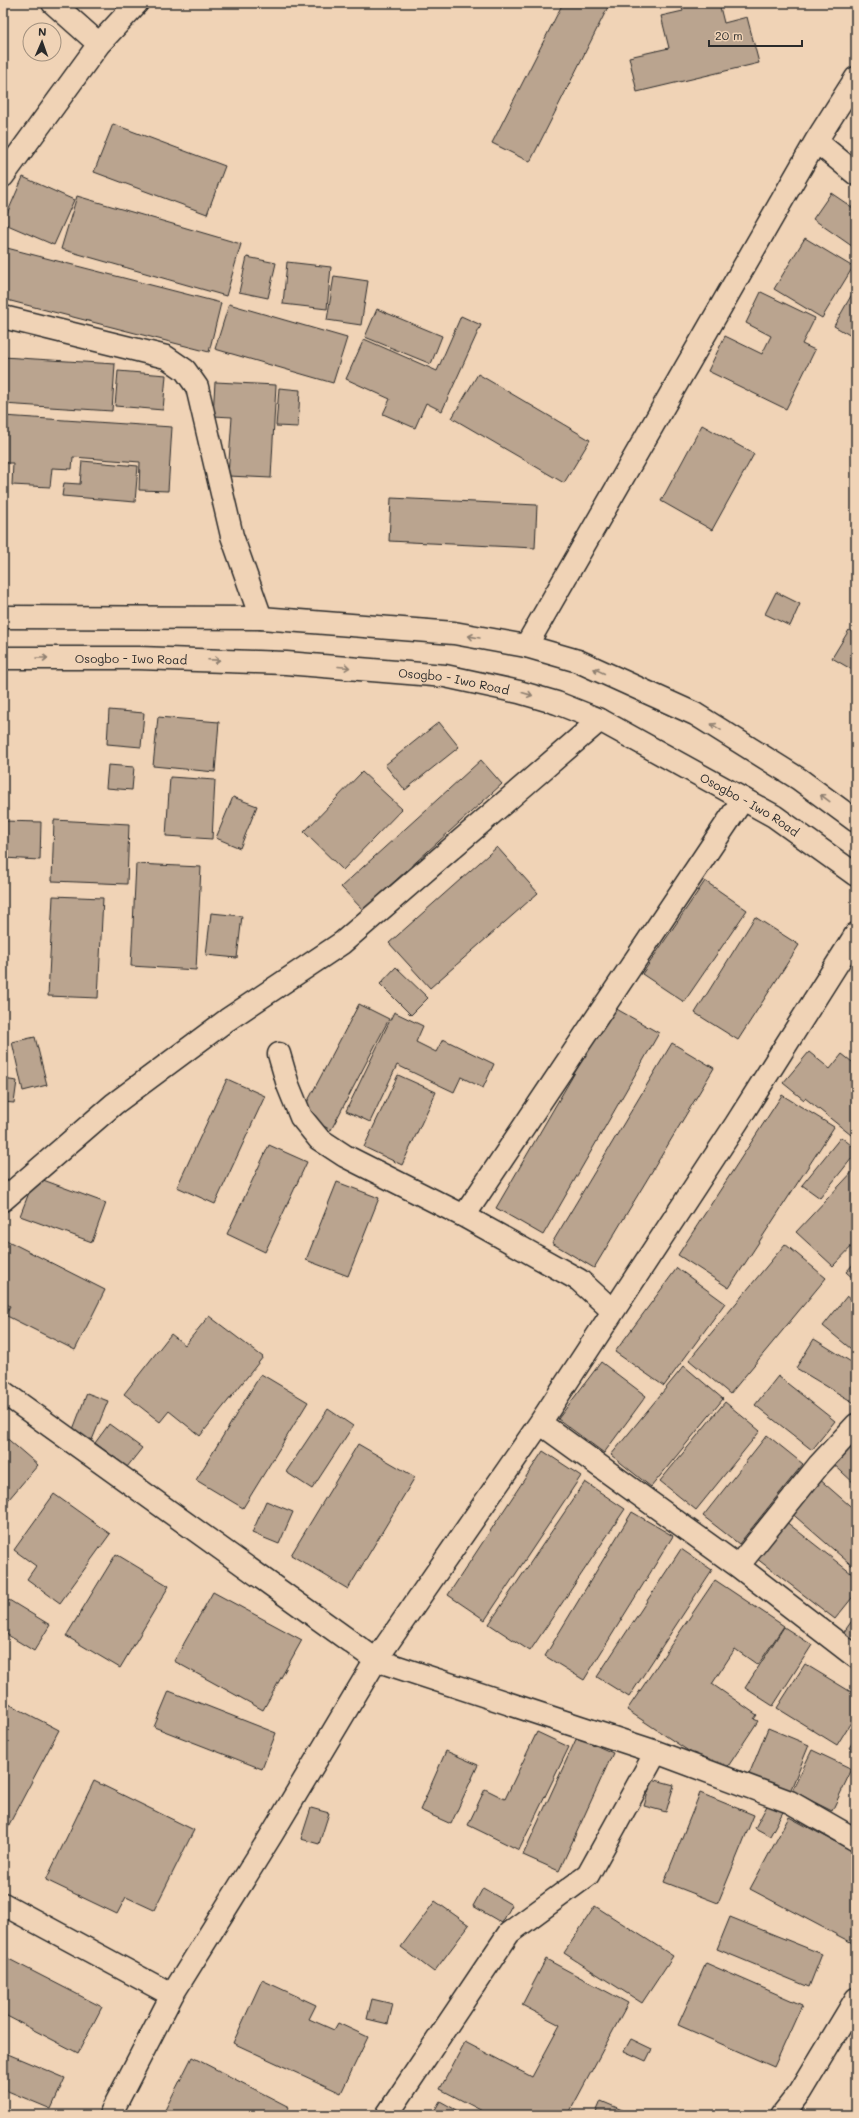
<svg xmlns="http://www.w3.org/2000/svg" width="859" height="2118" font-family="Mali,sans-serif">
	<rect width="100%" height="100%" fill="#f0d3b6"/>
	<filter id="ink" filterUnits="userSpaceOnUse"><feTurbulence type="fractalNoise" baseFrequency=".025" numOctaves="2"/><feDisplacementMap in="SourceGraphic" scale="8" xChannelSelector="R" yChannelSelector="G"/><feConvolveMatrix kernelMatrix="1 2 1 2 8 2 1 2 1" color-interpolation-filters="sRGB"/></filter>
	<g filter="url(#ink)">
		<path fill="#baa48f" stroke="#2b2b2b" d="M563,3H610L530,162L492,143Z
			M681,3H719L724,23L747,17L759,63L637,92L629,57L669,48L661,16L683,11Z
			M113,124L225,166L207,214L94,172Z
			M23,177L74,200L54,245L3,223Z
			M831,193L856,210V249L813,219Z
			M77,196L241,244L226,296L61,249Z
			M805,238L853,267L822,318L774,289Z
			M3,247L221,303L209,352L3,299Z
			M247,257L276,263L268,298L239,292Z
			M287,262L331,267L327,309L283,304Z
			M334,276L368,281L361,325L327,320Z
			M856,287V332L853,337L834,326Z
			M761,292L815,318L802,344L815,350L786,409L708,371L725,336L762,354L771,336L746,323Z
			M229,304L347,338L333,383L215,349Z
			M377,309L442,336L431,364L365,337Z
			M461,316L481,325L442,411L426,403L415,428L383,414L390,399L346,379L364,339L437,371Z
			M3,357L115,364L112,411L3,404Z
			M118,371L166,375L163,410L115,406Z
			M478,374L590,440L564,483L452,418Z
			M215,382L276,385L271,478L228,476L232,417L213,416Z
			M279,388L300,390L298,427L276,426Z
			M3,416L172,427L168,491L139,490L140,462L73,457L72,469L52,468L50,487L12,485L13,463H3Z
			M702,425L754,454L712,530L661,501Z
			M82,461L138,466L135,502L62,496L64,483L80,484Z
			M391,498L537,505L535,548L389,541Z
			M776,592L800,604L790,626L765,614Z
			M849,630L856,635V672L832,658Z
			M109,710L144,713L141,747L107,744Z
			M158,717L219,722L215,772L153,766Z
			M439,722L459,747L405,790L385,765Z
			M481,760L502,784L363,910L341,887Z
			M108,765L134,767L132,790L106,788Z
			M362,772L402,809L343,870L304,832Z
			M170,777L215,780L212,839L166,836Z
			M233,797L257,806L240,848L216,838Z
			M54,820L129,824L127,884L52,881Z
			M3,821L41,822L40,860L3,858Z
			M497,847L538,893L430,988L389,943Z
			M136,864L201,867L196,970L131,966Z
			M705,881L747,910L684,1002L642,974Z
			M53,896L103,898L98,998L48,996Z
			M211,913L242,916L237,958L206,955Z
			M755,917L799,945L738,1040L695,1013Z
			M396,967L428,998L411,1015L380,984Z
			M359,1004L389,1019L331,1130L301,1114Z
			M613,1007L659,1033L543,1235L496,1208Z
			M394,1012L423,1026L416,1042L436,1052L443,1039L494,1064L483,1088L461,1077L454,1092L397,1065L370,1122L346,1111Z
			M35,1037L47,1085L23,1091L12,1042Z
			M856,1038V1047L852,1043Z
			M672,1043L714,1068L594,1268L552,1243Z
			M809,1052L830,1069L842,1054L856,1065V1139L805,1098L804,1100L783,1083Z
			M398,1075L436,1092L402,1165L364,1147Z
			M3,1079L17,1081L14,1103L3,1102Z
			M227,1079L265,1096L215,1204L177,1187Z
			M782,1095L834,1127L729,1288L678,1255Z
			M841,1137L856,1149V1153L820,1198L802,1185Z
			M269,1145L307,1162L265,1252L227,1234Z
			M856,1168V1242L833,1266L796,1232Z
			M35,1177L106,1203L92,1242L20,1216Z
			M337,1182L379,1198L348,1276L306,1260Z
			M6,1240L105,1290L75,1350L5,1315L10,1306L3,1302V1247Z
			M785,1244L826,1278L730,1394L689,1360Z
			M856,1261V1281L846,1272Z
			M677,1268L725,1303L664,1386L615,1352Z
			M847,1296L856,1303V1353L823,1326Z
			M209,1316L263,1357L200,1436L169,1411L160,1422L124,1394L171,1334L185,1345Z
			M814,1339L856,1365V1404L796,1368Z
			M601,1362L646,1396L604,1453L558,1419Z
			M684,1366L723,1399L651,1487L611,1455Z
			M261,1374L308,1402L243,1508L196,1480Z
			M778,1376L835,1421L812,1450L755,1405Z
			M87,1393L108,1401L92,1440L72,1432Z
			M725,1402L760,1431L696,1510L660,1481Z
			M328,1409L353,1426L312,1489L286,1472Z
			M109,1424L142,1448L127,1467L95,1443Z
			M856,1433V1485L829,1460Z
			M3,1435L38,1465L3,1506Z
			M767,1435L803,1464L739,1544L703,1516Z
			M358,1444L415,1477L348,1589L291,1555Z
			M543,1451L581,1476L485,1620L448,1595Z
			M818,1478L856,1511V1569L789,1511Z
			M585,1482L625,1509L530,1651L489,1624Z
			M54,1494L110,1534L60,1603L27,1579L36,1566L14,1550Z
			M266,1501L293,1512L279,1544L252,1533Z
			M632,1512L673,1536L584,1680L545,1656Z
			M785,1521L856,1577V1593L835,1619L756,1558Z
			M681,1549L712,1570L629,1697L597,1677Z
			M116,1554L169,1586L120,1668L66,1636Z
			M715,1580L784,1626L758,1665L735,1649L712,1684L757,1715L754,1719L758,1721L723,1774L627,1710Z
			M213,1592L302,1640L263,1710L174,1661Z
			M9,1600L50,1625L34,1651L3,1632V1609Z
			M856,1615V1652L839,1639Z
			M784,1627L812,1645L773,1706L745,1688Z
			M805,1664L856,1695V1714L837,1745L777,1708Z
			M169,1691L276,1733L262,1769L154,1727Z
			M3,1701L59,1730L3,1836Z
			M768,1728L809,1745L789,1794L748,1777Z
			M537,1732L569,1747L519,1850L468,1825L485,1789L505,1799Z
			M577,1737L613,1753L559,1871L523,1855Z
			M856,1737V1753L849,1748Z
			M812,1750L852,1769L832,1811L792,1791Z
			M446,1751L478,1765L451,1824L420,1810Z
			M652,1779L674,1785L666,1812L644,1806Z
			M94,1781L194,1830L154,1910L126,1897L117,1914L46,1880Z
			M700,1793L754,1815L718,1903L664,1882Z
			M768,1804L783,1812L770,1836L755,1828Z
			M311,1808L329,1813L319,1844L301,1839Z
			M789,1817L856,1853V1945L750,1889Z
			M483,1888L512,1905L502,1923L473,1906Z
			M435,1901L469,1925L434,1972L401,1947Z
			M595,1906L673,1956L642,2003L564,1953Z
			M730,1917L822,1954L809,1987L717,1949Z
			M3,1956L102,2007L78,2053L3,2014Z
			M546,1959L628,2003L568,2115H490L440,2089L465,2042L532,2077L560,2025L522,2005Z
			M706,1963L802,2005L774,2067L678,2025Z
			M262,1980L316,2005L309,2019L334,2030L338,2023L368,2037L341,2093L233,2043Z
			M372,1999L393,2004L388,2024L367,2019Z
			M631,2039L652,2049L646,2061L624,2051Z
			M3,2052L65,2078L51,2109L3,2089Z
			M192,2057L289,2107L285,2115H175L165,2110Z
			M440,2101L465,2115H432Z
			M601,2101L634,2115H595Z"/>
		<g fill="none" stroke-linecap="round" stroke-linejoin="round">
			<g stroke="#2b2b2b" stroke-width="25">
				<path id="street" d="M53,3L99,44
					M816,141L856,174
					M3,176L99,44L137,3
					M3,317L166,357L185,370L197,387L232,536L261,618
					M526,646L816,141L856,78
					M279,1054L288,1085L301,1117L319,1139L345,1156L464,1216L579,1280L613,1311
					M3,1200L114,1104L227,1020L342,943L600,720
					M464,1216L743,799
					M3,1392L376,1660L656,1752L790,1802L856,1840
					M540,1423L738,1566L856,1657
					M738,1566L819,1465L856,1425
					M3,1904L172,1995
					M110,2115L172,1995L272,1834L376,1660L540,1423L736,1124L856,934
					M387,2115L509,1933L588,1875L656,1752
					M782,2115L800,2092L856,1999"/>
			</g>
			<g stroke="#2b2b2b" stroke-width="25">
				<g id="primary">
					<path d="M3,617L261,618L454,633L526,646L578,661L695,714L799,779L856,821"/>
					<path id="s1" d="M3,658H139L286,663L445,676L519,692L557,703L600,720L774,816L856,875"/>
				</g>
			</g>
			<use href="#street" stroke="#f0d3b6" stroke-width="22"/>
			<use href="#primary" stroke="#f0d3b6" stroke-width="22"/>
		</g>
		<defs><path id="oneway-shaft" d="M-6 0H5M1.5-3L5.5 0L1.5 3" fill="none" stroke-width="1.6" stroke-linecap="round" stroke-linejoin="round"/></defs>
		<g stroke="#8e7f70">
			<use href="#oneway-shaft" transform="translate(474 637) rotate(-170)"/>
			<use href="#oneway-shaft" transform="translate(42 658)"/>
			<use href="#oneway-shaft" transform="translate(214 660) rotate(2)"/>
			<use href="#oneway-shaft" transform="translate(344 667) rotate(5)"/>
			<use href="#oneway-shaft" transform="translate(599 671) rotate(-155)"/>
			<use href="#oneway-shaft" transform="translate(527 694) rotate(16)"/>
			<use href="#oneway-shaft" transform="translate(716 727) rotate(-148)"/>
			<use href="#oneway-shaft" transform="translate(825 798) rotate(-143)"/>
		</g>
	</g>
	<g text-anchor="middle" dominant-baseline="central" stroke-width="3" stroke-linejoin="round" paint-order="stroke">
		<g font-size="12" fill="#2b2b2b" stroke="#f0d3b6">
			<text stroke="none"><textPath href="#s1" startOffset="128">Osogbo - Iwo Road</textPath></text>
			<text stroke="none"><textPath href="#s1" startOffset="452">Osogbo - Iwo Road</textPath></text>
			<text stroke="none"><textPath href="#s1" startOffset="776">Osogbo - Iwo Road</textPath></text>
		</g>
	</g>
	<rect width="859" height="2118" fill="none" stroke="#f0d3b6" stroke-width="16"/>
	<rect x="8" y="8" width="843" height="2102" fill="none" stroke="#2b2b2b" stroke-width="1.5" filter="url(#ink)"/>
	<g transform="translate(42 42) rotate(2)"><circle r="19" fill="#f0d3b6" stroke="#a1907e"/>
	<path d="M0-3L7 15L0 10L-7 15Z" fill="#2b2b2b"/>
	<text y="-6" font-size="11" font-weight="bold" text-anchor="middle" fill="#2b2b2b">N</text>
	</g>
	<path d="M709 40v6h93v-6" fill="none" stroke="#2b2b2b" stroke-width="2"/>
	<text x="715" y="40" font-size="12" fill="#2b2b2b" stroke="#f0d3b6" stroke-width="3" paint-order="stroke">20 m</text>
</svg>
